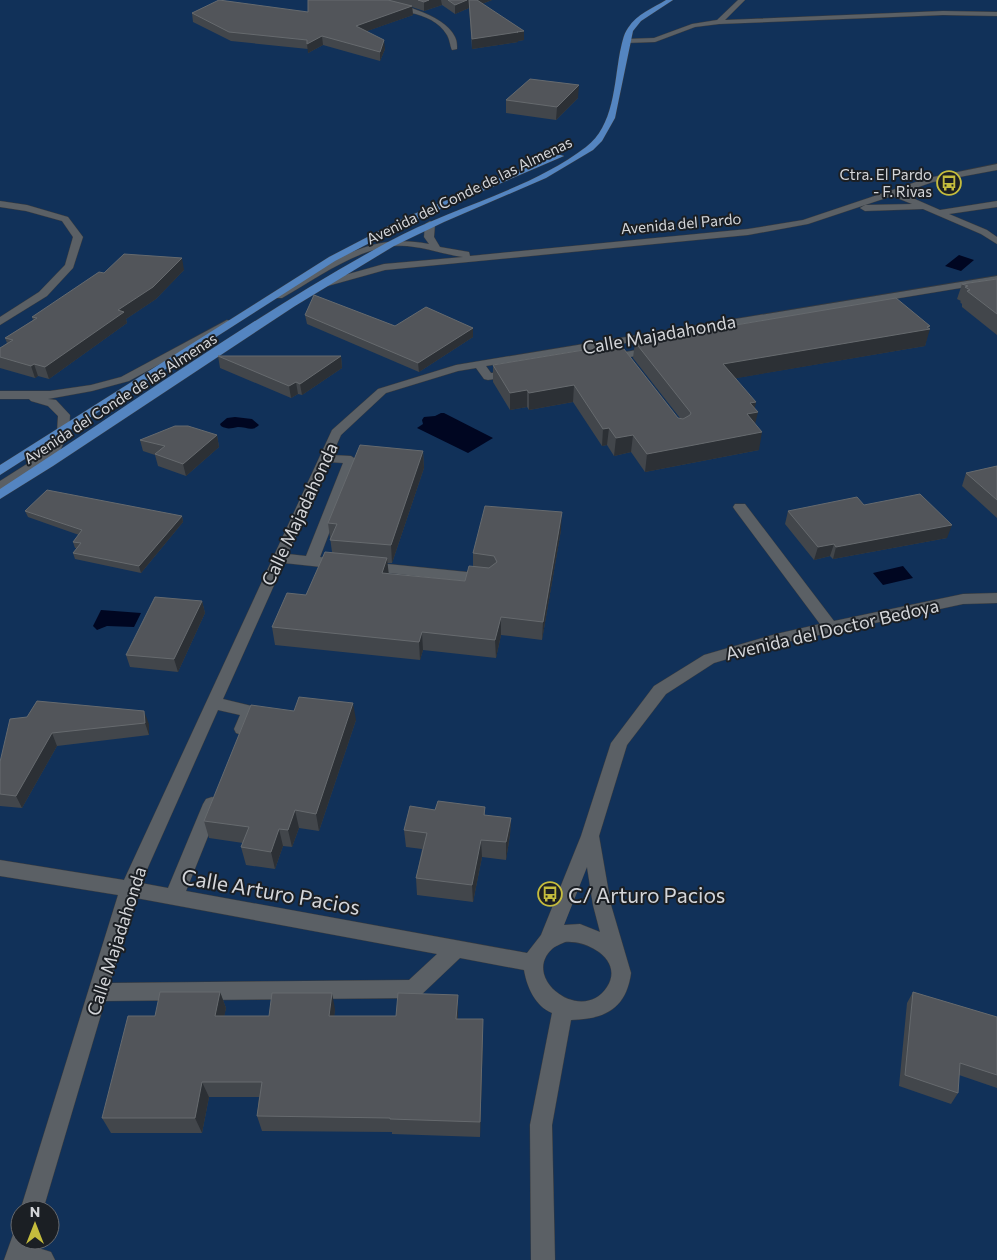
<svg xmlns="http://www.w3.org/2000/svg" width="997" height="1260" font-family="Commissioner,sans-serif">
	<rect width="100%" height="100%" fill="#1b1f24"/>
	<path fill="#113159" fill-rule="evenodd" d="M0,0H997V1260H0ZM20,1210H50V1240H20Z"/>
	<path fill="#000621" d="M959,255L974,260L961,271L945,266Z
		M441,413H444L493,438L468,453L417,428L423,424L422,420L424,417L435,416Z
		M235,417L252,419L259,425C252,432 247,427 238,427C231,428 228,430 221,426L220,424L227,418Z
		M903,566L913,578L883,585L873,573Z
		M101,610L141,613L134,627L107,626L97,630L93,626Z"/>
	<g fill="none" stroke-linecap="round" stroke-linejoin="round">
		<g stroke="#373a3e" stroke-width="1">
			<path id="minor" d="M369,0C392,0 445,14 455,37C457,41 457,45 457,49L452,50C450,46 450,40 447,35C431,8 392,14 369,0Z
				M738,0H745L725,20L943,11L997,12V16L943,15L719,24L695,27L655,42L626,43L623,41L626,39L654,38L692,24L717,20Z
				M997,164V170L933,182L901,193L940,210L997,201V207L949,214L987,230L997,237V244L981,234L923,209L865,211L860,208L865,205L912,204L892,196L808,224L748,235L385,270L324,287L319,284L320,282L384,264L463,257C440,254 417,244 394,246C356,249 314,280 282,298H274L273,296C281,287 295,282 306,276C348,252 379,234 429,244L424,237L425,224L430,221L435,224L434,237L440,247L469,252L470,256L748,229L803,220L928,178Z
				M0,201L27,205L68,217L83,237L73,268L47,296L0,325V317L39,292L65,265L73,237L62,221L26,211L0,207Z
				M997,276V282L486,366L491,373L517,371L519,373L517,375L513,376L488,380L484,379L476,368L458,371L386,393L341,435L332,455L351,456L357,460L320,557L345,561L347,564L345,567L340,569L284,563L223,699L256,707L258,711L248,733L242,735L236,733L234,729L240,715L218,710L141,883L168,888L203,804L206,799L212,797L218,799L221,804L186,891L527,953L541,935L581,836L611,743L654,686L704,655L776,634L820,624L735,510L733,507L735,504H745L834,621L963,594L997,593V603L963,604L777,644L714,663L666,694L627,745L599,836L611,905L631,973C626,1009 605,1019 571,1020L552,1125L555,1260H531L530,1125L552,1013C535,1006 527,987 524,970L460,958L420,996L413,998L105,1001L43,1210L20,1211L118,895L0,876V860L124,880L332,430L378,389L456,365ZM329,462L343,463L306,556L288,554ZM587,867L593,905L600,932L580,924L564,925ZM136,898L437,954L409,980L110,983ZM565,942C589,940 624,961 607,987C583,1025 520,979 552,949C555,946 561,944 565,942Z
				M227,320L231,321L232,323L231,325L129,381L92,391L48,399L56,400L70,415L69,432L58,455L5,490L0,491V481L49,450L57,432L58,416L48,406L31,401L29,399H0V391H50L91,385L121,377Z
				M654,347L660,350L658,352L608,361L602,358L608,355Z
				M368,562L487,574L492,576L494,579L492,582L487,584L363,570L361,567L363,564Z
				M20,1229V1240H34L32,1246L51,1252L55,1260H4L14,1232Z"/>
		</g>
		<g stroke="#373a3e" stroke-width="1">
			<path id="major" d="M666,0H673L641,21L633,31L615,118L602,141L593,150L546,178L444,222L394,246L295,306L53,466L0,499V489C129,406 254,315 388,242C452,207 528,191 586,147C614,126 614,84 620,52C622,44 623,35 628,28C637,14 653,8 666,0Z
				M557,154L564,156L408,223L335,261L0,475V465L329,257L402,219Z"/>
		</g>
		<use href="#minor" fill="#5b6065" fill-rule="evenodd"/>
		<use href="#major" fill="#5485c1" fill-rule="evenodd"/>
	</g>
	<path fill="#42464b" d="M308,0H492L482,4L524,31V40L518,41V42L472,49L469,8L455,14L442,5L424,11L412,7L413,15L367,31L385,49L380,61L323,45L308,53V49L231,41L193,22L192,13L308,12Z
		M578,98L556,120L506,113V100Z
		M184,270L156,299L126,319L127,323L49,379L38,376L35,378L0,368V348L7,343L5,338L33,320L32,317L104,273Z
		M997,279V335L962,307V304L960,302L961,301L957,299L962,284Z
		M305,315L395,326L473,328V337L419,372L307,324Z
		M929,328L925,346L736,378L755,409V424L759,450L645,472L631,452L614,456L607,445L602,446L573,402L529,410L527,407L510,410L493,382V365L620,344L678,418H680L633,358L635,342Z
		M218,356H341L342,368L302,395L298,394L291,398L220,368Z
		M217,435L219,447L186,476L158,466L155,455L143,451L140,440Z
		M423,451L424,468L392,563H387L388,574L465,581L473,567V553L561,530L542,640L501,635L496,658L423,650L420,660L275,645L272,627L306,595L332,552L328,523Z
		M997,466V518L962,486L966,473Z
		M864,505L947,538L833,559L830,556L814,560L785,524L788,511Z
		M25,511L182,516L183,522L141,573L75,559L73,553L77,548H75L73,542L79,535L28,517Z
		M202,601L205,613L178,672L130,667L126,655Z
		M37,701L149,724V735L57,746L22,808L0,806V762Z
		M356,720L319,831L299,828L292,847L283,846L275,869L246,865L241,847L243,843L209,838L204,821Z
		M485,807V815L511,818L510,835L506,860L482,857L473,902L417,895L416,878L422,849L406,847L404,830L435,810Z
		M220,992L226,1008L224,1016H269L335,1009L334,1016H396L458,1011V1019L483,1035L480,1137L392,1134V1132L262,1131L257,1116L259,1097H209L202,1133H111L102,1118L155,1016Z
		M913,992L997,1017V1088L959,1075L958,1093L951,1104L899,1086L907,1003Z"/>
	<path fill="#2c3035" d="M429,0H441L442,5L424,11V2Z
		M467,0H469V8L455,14V5Z
		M474,0H492L474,7Z
		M412,6L413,15L356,35V26Z
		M524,31V40L518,41V42L472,49V39Z
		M322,36L323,45L308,53L307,44Z
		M384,40L385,49L380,61V52Z
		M579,85L578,98L556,120L557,107Z
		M182,258L184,270L156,299L126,319L127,323L49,379L45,367L118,310Z
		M930,326L929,329H930L925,346L720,381L723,364Z
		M473,328V337L419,372L418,363Z
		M341,356L342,368L302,395L300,384Z
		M34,364L38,376L35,378L31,366Z
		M296,382L298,394L291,398L289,386Z
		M574,385L573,402L529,410V393Z
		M527,390V407L510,410V393Z
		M756,402L754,413L758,412L754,429L744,431L750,403Z
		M609,428L607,445L602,446L603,429Z
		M762,432L759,450L645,472L647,454Z
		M217,435L219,447L186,476L183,464Z
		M633,435L631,452L614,456L616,438Z
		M423,451L424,468L392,563L391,545Z
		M562,512L561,530L542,640L543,622Z
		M182,516L183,522L141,573L139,566Z
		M952,525L947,538L833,559L836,547Z
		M834,544L830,556L814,560L818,547Z
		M387,558L389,576L382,573Z
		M202,601L205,613L178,672L174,659Z
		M501,617V635L496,658L495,640Z
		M422,632L423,650L420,660L419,642Z
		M353,703L356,720L319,831L316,814Z
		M144,711L149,724V735L145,723Z
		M52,733L57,746L22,808L16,796Z
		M295,810L299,828L292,847L288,830Z
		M511,818L510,835L506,860V842Z
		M279,829L283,846L275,869L271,852Z
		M481,840L482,857L473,902L472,885Z
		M220,992L226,1008L221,1032L215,1016Z
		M332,993L335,1009L333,1032L329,1016Z
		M458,995V1011L457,1035L456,1019Z
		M483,1019V1035L480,1137V1122Z
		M202,1082L209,1097L202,1133L195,1118Z"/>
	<path fill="#52555a" stroke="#666a6e" d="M219,0L308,12V0H388L412,6L356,26L384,40L380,52L322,36L307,44V40L229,32L192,13Z
		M418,0H429L424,2Z
		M448,0H467L455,5Z
		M469,0H477L524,31L517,32H518L472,39Z
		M530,79L579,85L557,107L506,100Z
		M124,254L182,258L153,287L118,310L124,312L45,367L34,364L31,366L0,357V348L13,340L5,338L37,318L32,317L99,272L104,273Z
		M997,279V314L967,291L970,290L965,287L968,286L962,284Z
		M314,295L395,326L426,307L473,328L418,363L305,315Z
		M896,298L930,326L927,327L930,329L723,364L756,402L750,403L758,412L747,414L762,432L647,454L633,435L616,438L609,428L603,429L574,385L529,393L527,390L510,393L493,365L620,344L678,418L683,419L690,415L691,413L635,342Z
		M218,356H341L300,384L296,382L289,386Z
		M175,426H188L217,435L183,464L155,454L165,446L140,440Z
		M360,445L423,451L391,545L330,540L337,524L328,523Z
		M997,466V500L966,473Z
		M47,490L182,516L139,566L73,553L81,543L73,542L82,530L25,511Z
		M920,494L952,525L836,547L834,544L818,547L788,511L857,497L864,505Z
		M485,506L562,512L543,622L501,617L495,640L422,632L419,642L272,627L287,593L306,595L325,552L387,558L382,573L465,581L469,566L489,568L497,562L494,556L473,553Z
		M155,597L202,601L174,659L126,655Z
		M299,697L353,703L316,814L295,810L288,830L279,829L271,852L241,847L249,827L204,821L251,705L294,711Z
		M37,701L144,711L145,723L52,733L16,796L0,794V762L10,719L27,717Z
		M438,801L485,807L484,815L511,818L506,842L481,840L472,885L416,878L427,833L404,830L410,806L435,810Z
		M160,992H220L215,1016H269L272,993H332L329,1016H396L398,993L458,995L456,1019H483L480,1122L390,1119V1118L257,1116L262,1082H202L195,1118H102L128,1016H155Z
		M913,992L997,1017V1075L960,1063L958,1093L905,1075Z"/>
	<defs>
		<g id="bus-ring" transform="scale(1.25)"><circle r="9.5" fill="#1b1f24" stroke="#c5bc3d" stroke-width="1.5"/><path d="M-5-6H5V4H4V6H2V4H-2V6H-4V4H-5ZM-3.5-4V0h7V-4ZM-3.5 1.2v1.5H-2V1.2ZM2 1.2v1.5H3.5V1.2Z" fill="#c5bc3d"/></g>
	</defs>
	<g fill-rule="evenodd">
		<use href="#bus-ring" x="949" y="183"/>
		<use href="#bus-ring" x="550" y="894"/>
	</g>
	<g text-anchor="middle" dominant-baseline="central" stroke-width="4" stroke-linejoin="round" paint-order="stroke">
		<g font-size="15" fill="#d4d6da" stroke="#1b1f24" text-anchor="end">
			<text x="932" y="174">Ctra. El Pardo<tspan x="932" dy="17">- F. Rivas</tspan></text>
		</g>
		<g font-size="15" fill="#d4d6da" stroke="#1b1f24">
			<text transform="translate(469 190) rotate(-26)">Avenida del Conde de las Almenas</text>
			<text transform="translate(681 223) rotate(-5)">Avenida del Pardo</text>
			<text transform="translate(120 398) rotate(-33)">Avenida del Conde de las Almenas</text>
		</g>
		<g font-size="18" fill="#d4d6da" stroke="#1b1f24">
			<text transform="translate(659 334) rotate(-10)">Calle Majadahonda</text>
			<text transform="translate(299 514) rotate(-65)">Calle Majadahonda</text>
			<text transform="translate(832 629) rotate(-13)">Avenida del Doctor Bedoya</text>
			<text transform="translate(116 941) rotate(-72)">Calle Majadahonda</text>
		</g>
		<g font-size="21" fill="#d4d6da" stroke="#1b1f24">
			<text transform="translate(271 891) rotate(10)">Calle Arturo Pacios</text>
		</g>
		<g font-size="21" fill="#d4d6da" stroke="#1b1f24" text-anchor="start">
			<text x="568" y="894">C/ Arturo Pacios</text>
		</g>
	</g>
	<g transform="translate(35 1225)"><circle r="24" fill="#1b1f24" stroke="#65686d"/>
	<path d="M0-4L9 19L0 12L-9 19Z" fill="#c5bc3d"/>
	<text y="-8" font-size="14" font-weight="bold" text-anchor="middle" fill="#d4d6da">N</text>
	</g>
</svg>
